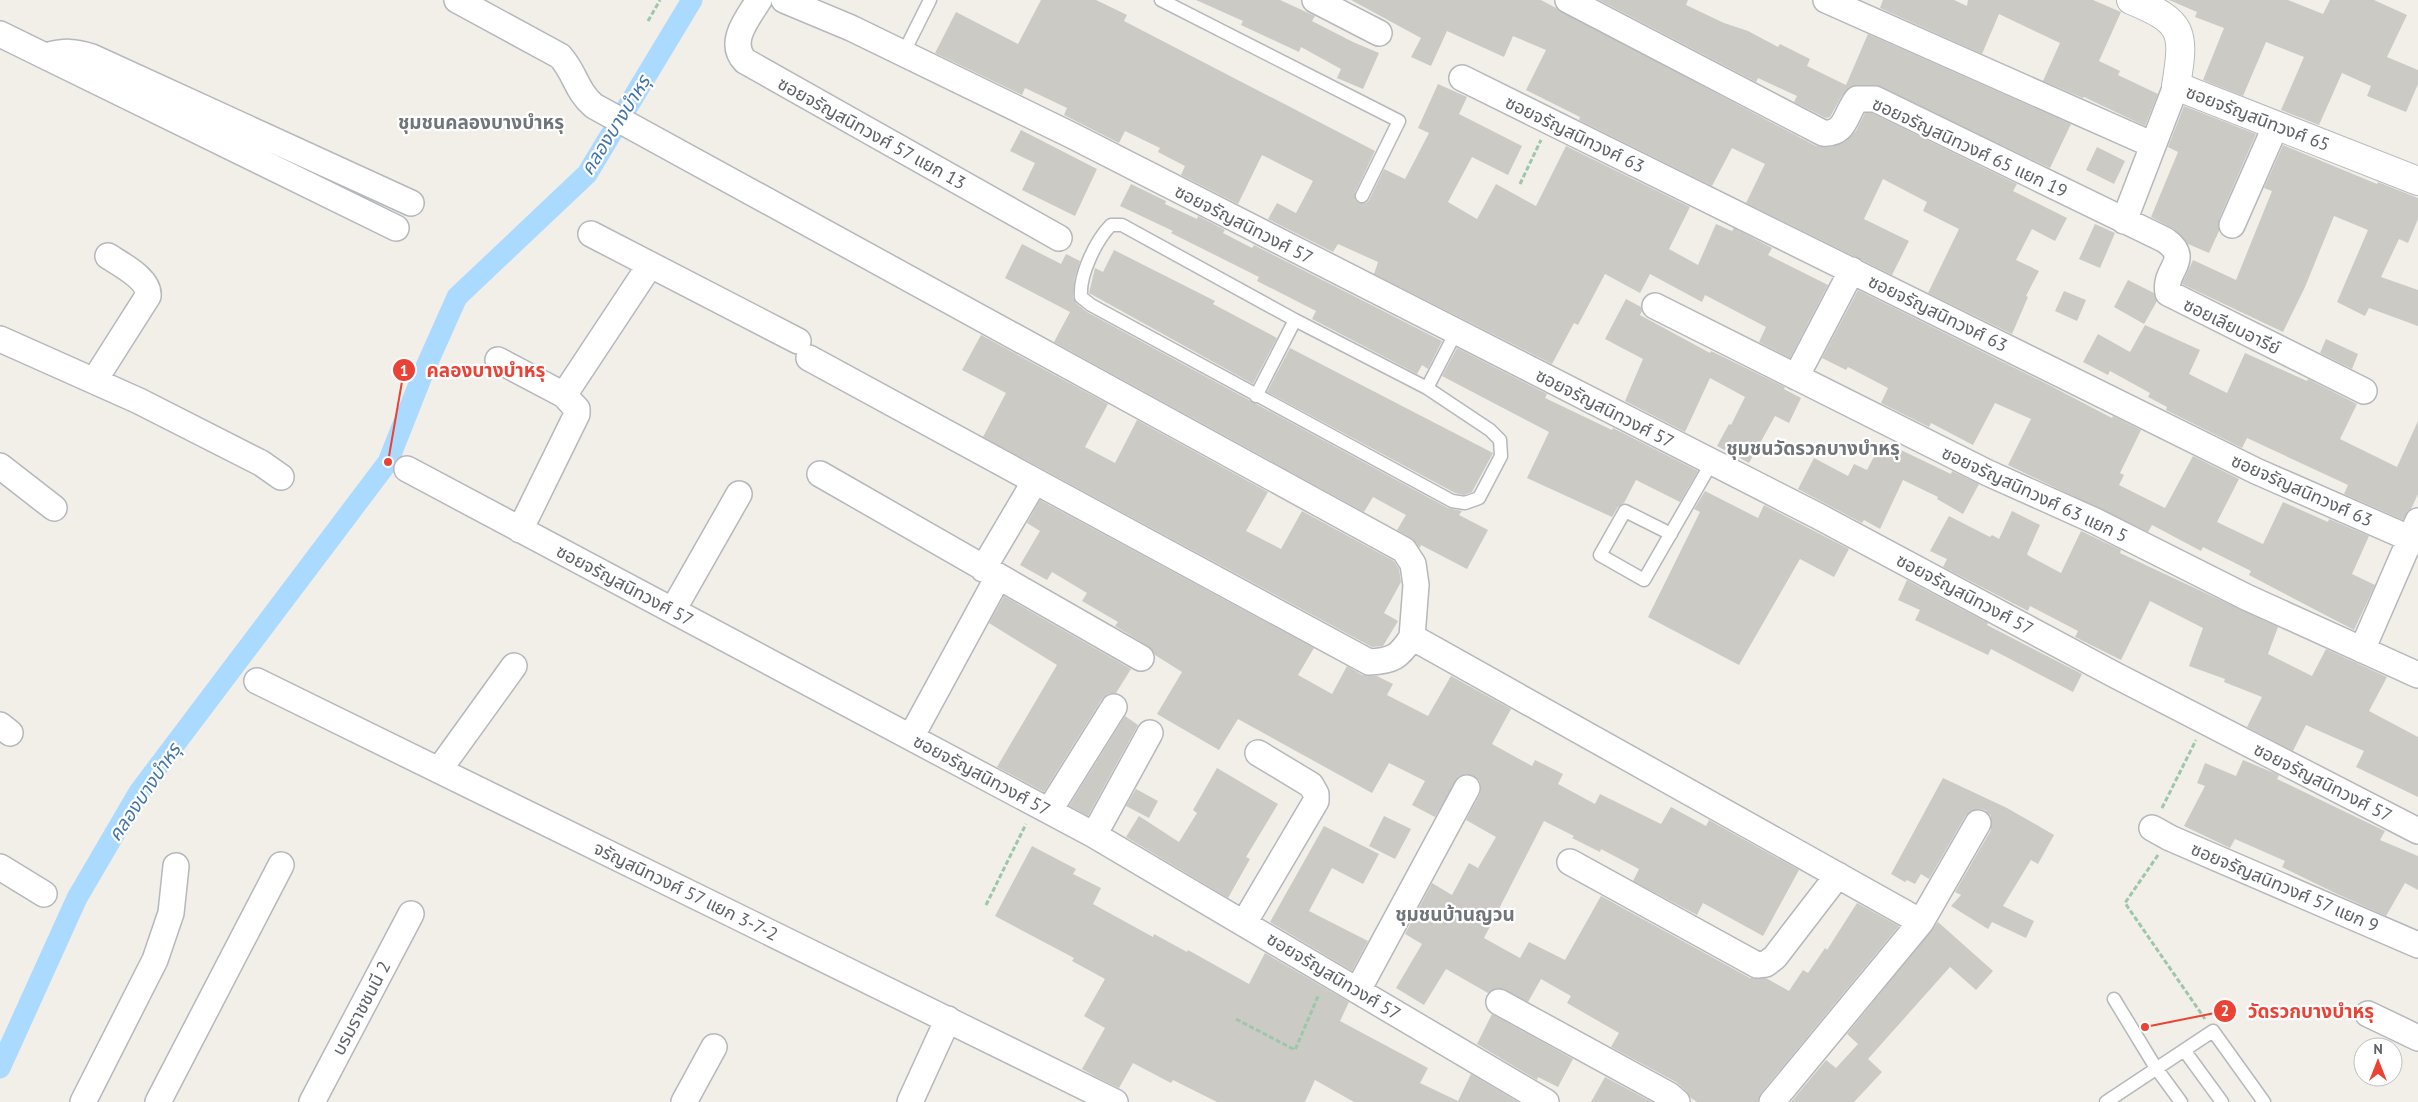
<svg xmlns="http://www.w3.org/2000/svg" width="2418" height="1102" font-family="'PT Sans','Noto Sans Thai',sans-serif">
	<rect width="100%" height="100%" fill="#f1efe8"/>
	<g fill="none" stroke-linecap="round" stroke-linejoin="round">
		<path stroke="#aadaff" stroke-width="21" d="M0,1068L77,898L139,792L388,462L424,371L457,297L587,174L692,0"/>
	</g>
	<path fill="#cccac5" d="M1041,0H1096L1127,15L1124,21L1375,151L1355,193V200L1359,203H1366L1369,200L1384,169L1405,179L1429,133L1418,128L1438,84L1467,97L1459,114L1522,146L1508,175L1472,157L1448,202L1477,219L1496,184L1536,206L1566,146L1690,207L1669,249L1698,265L1716,224L1732,231L1734,228L1772,248L1768,255L1828,285L1790,358L1759,342L1766,327L1705,295L1702,302L1650,274L1640,293L1605,274L1578,325L1574,323L1552,364L1374,274L1378,262L1338,244L1333,252L1268,219L1277,203L1296,213L1313,181L1262,155L1238,204L1181,175L1185,166L1158,152L1160,148L1125,131L1119,143L1064,115L1067,108L1025,88L1022,95L935,53L956,12L1018,44Z
		M1196,0H1280L1315,16L1312,21L1353,42L1379,53L1363,89L1337,78L1341,69L1301,47L1299,52L1241,25L1243,21Z
		M1351,0H1541L1816,146L1831,147L1845,142L1856,131L1865,113H1872L2017,184L2013,191L2067,218L2055,241L2032,229L2016,260L2039,271L2026,296L2028,297L2012,334L1928,293L1959,229L1923,211L1927,202L1883,179L1864,219L1909,241L1892,275L1746,203L1765,164L1732,148L1712,186L1579,120L1580,117L1526,90L1546,50L1513,36L1504,57L1447,31L1431,66L1411,57L1421,38Z
		M1599,0H1688L1686,5L1724,23L1748,31L1778,47L1780,44L1810,59L1807,66L1846,85L1868,34L2071,124L2050,168L1875,85L1850,87L1841,97L1830,117L1826,118L1794,102L1797,96L1758,78L1756,82Z
		M1883,0H1954L1967,6L1968,0H2093L2121,12L2099,61L2120,71L2118,75L2158,94L2145,126L2084,97L2083,98L2043,81L2060,43L1999,14L1982,54L1880,8Z
		M2169,0H2288L2323,14L2330,0H2374L2407,15L2387,57L2418,70V84L2406,112L2367,96L2371,86L2342,73L2319,125L2281,110L2304,57L2266,42L2243,96L2203,80L2224,28L2195,17L2197,12Z
		M2184,106L2256,134L2219,219V231L2209,253L2188,244L2174,229L2151,217L2178,152L2168,147Z
		M1021,130L1097,169L1075,216L1022,190L1035,163L1010,151Z
		M2283,145L2377,184L2378,182L2418,198V219L2408,243L2399,239L2381,277L2418,290V326L2369,308L2365,316L2337,302L2368,230L2334,216L2305,287L2283,332L2182,284L2193,260L2236,280L2272,191L2264,188Z
		M2097,147L2125,161L2114,184L2086,170Z
		M1131,184L1166,201L1165,204L1197,219L1198,216L1225,230L1223,233L1252,248L1254,245L1442,341L1428,369L1422,365L1417,374L1312,319L1316,311L1257,281L1259,277L1171,233L1173,231L1120,206Z
		M2095,224L2115,233L2100,268L2079,259Z
		M1022,244L1061,264L1066,254L1080,261L1075,277L1073,297L1076,303L1087,312L1448,508L1462,511L1459,515L1488,530L1467,569L1421,545L1420,548L1411,538L1397,530L1406,515L1373,497L1364,512L1054,342L1070,312L1005,278Z
		M1114,250L1215,301L1213,304L1277,338L1253,384L1089,293L1095,268L1103,272Z
		M2128,280L2154,293L2157,301L2144,324L2114,307Z
		M1858,290L2049,385L2112,418L2113,416L2141,430L2120,473L2124,475L2119,485L2165,508L2193,456L2239,479L2217,522L2263,544L2283,502L2328,522L2329,519L2369,536L2352,574L2375,585L2354,630L2249,575L2251,571L2203,547L2201,551L2152,525L2148,532L2008,465L2031,419L1995,403L1973,445L1931,423L1929,427L1881,403L1888,388L1848,367L1846,370L1822,358Z
		M2064,291L2086,300L2077,321L2055,311Z
		M1626,299L1641,307L1642,311L1640,315L1710,353L1711,351L1785,387L1784,389L1801,398L1789,423L1775,416L1749,463L1717,446L1729,424L1731,425L1745,397L1710,378L1685,432L1625,401L1643,359L1605,339Z
		M2145,325L2200,350L2189,374L2227,393L2245,353L2307,381L2308,379L2357,404L2340,439L2397,467L2418,421V494L2411,509L2403,520L2344,494L2348,485L2247,438L2242,448L2166,410L2167,407L2148,397L2150,393L2110,371L2108,375L2083,362L2098,334L2130,352Z
		M981,335L1108,404L1085,447L1115,463L1137,420L1268,492L1246,531L1281,549L1302,511L1394,561L1399,569L1401,582L1384,613L1398,621L1383,646L1372,647L983,437L1006,393L962,370Z
		M2326,339L2358,354L2352,369L2320,353Z
		M1290,348L1493,453L1472,492L1464,495L1455,493L1267,392Z
		M1457,348L1547,394L1545,398L1612,430L1613,428L1698,471L1680,502L1636,480L1624,503L1618,507L1612,517L1527,478L1549,432L1442,376Z
		M1882,441L1951,474L1952,471L1979,484L1963,514L1937,499L1938,497L1903,480L1880,529L1864,520L1862,523L1798,489L1814,458L1848,476L1854,464L1867,470Z
		M1705,491L1758,518L1764,505L1849,549L1834,577L1800,559L1739,665L1648,617L1700,512L1694,509Z
		M1040,500L1314,648L1298,675L1332,694L1347,666L1362,675L1377,676L1393,684L1387,695L1428,716L1451,676L1511,709L1492,744L1532,766L1535,760L1563,774L1558,784L1595,804L1600,794L1661,824L1671,807L1706,826L1709,820L1799,870L1763,936L1703,903L1697,915L1633,881L1639,869L1601,849L1600,852L1572,838L1574,836L1544,821L1484,938L1520,958L1529,942L1565,960L1601,896L1750,978H1766L1789,991L1803,970L1808,973L1825,948L1827,950L1857,903L1899,926L1761,1093L1758,1102H1697L1691,1098L1686,1091L1676,1082L1611,1047L1619,1033L1567,1003L1571,996L1541,979L1528,1002L1499,988L1488,993L1446,969L1424,1005L1396,988L1422,944L1405,934L1432,883L1452,895L1469,863L1478,868L1496,837L1466,820L1480,794L1481,787L1479,780L1467,774L1459,776L1435,817L1412,805L1425,781L1389,763L1372,793L1238,719L1219,750L1157,714L1182,672L1155,655L1148,646L1115,626L1118,622L1082,601L1087,593L1052,572L1047,580L1020,565L1040,531L1027,523Z
		M2012,511L2040,525L2027,554L2029,556L2061,573L2081,531L2121,550L2120,553L2278,627L2268,654L2312,676L2326,649L2387,677L2369,711L2418,737V797L2356,767L2364,751L2306,725L2293,751L2247,727L2262,697L2224,682L2225,679L2189,666L2203,628L2150,601L2121,660L2075,637L2078,631L2030,606L2028,611L1943,567L1947,559L1930,551L1949,516L1990,537L1992,535L1999,539Z
		M1907,580L1988,623L1987,625L2082,674L2073,692L1991,649L1988,655L1915,620L1920,610L1898,600Z
		M1004,596L1131,669L1116,693L1108,694L1102,699L1044,792L997,767L1057,665L989,623Z
		M1125,716L1138,725L1088,816L1069,806Z
		M2243,760L2279,775L2277,779L2385,831L2380,840L2418,856V890L2405,883L2386,916L2335,893L2282,867L2285,861L2235,839L2230,848L2184,826L2205,786L2197,783L2205,763L2236,776Z
		M1217,768L1278,804L1246,857L1250,859L1228,898L1126,837L1139,816L1179,842L1197,813L1193,810Z
		M1943,778L2007,808L2054,835L2038,864L2031,860L2003,906L2034,921L2026,938L1992,922L1988,929L1951,906L1961,895L1955,892L1991,830V816L1985,810L1978,809L1966,815L1929,879L1921,874L1915,884L1907,880L1905,882L1891,874Z
		M1136,789L1158,801L1149,818L1126,806Z
		M1384,816L1411,829L1395,859L1369,846Z
		M1324,826L1379,854L1363,884L1332,868L1309,911L1368,941L1352,971L1270,922Z
		M1032,846L1076,869L1073,874L1101,888L1093,904L1153,937L1154,934L1187,952L1188,950L1249,984L1265,953L1349,1002L1340,1021L1428,1068L1420,1083L1458,1101L1471,1074L1518,1102H1354L1315,1080L1305,1102H1217L1173,1080L1171,1083L1133,1063L1119,1088L1096,1077L1082,1069L1105,1028L1084,1016L1105,979L1072,961L1074,958L995,916Z
		M1938,922L1993,971L1976,990L1950,967L1868,1059L1882,1072L1854,1102H1791L1826,1060L1836,1068L1858,1044L1847,1034Z
		M1492,1014L1573,1059L1558,1087L1538,1077L1537,1080L1477,1044Z
		M1605,1077L1652,1102H1591Z"/>
	<g fill="none" stroke-linecap="round" stroke-linejoin="round">
		<g stroke="#b5b8bc" stroke-width="15">
			<path id="lane" d="M1161,0L1399,121L1362,196
				M903,54L930,0
				M1427,388L1490,430L1500,440L1501,456L1479,498L1465,503L1452,501L1091,305L1081,297C1079,275 1096,240 1111,225H1122L1295,320L1427,388L1456,332
				M1256,396L1295,320
				M1671,534L1625,511L1600,555L1644,580L1712,462
				M2114,999L2156,1068L2181,1102
				M2184,1050L2222,1102
				M2106,1102L2213,1031L2264,1102"/>
		</g>
		<g stroke="#b5b8bc" stroke-width="28">
			<path id="street" d="M457,0L560,56C575,72 576,91 594,106L1404,550L1413,564L1416,585L1412,637L1921,922L1772,1102
				M759,0C748,18 727,42 745,61L1059,238
				M784,0L851,28L1071,135L1818,516L2115,675L2418,831
				M1315,0L1379,33
				M1568,0L1823,133C1846,135 1845,114 1857,99H1875L2165,240C2193,260 2163,269 2168,293L2364,391
				M1826,0L2153,145
				M0,34L396,228
				M46,56C64,51 75,51 92,57L411,203
				M1462,78L2256,471L2418,542
				M2124,221L2176,86
				M2232,225L2276,125
				M591,234L798,341
				M1655,306L1988,473L2095,521L2246,597L2418,675
				M0,339L139,401L261,463L281,477
				M809,358L1035,481L983,569
				M498,360L564,395
				M1796,377L1852,270
				M94,381L148,296C150,279 120,264 108,256
				M0,466L54,508
				M407,469L1094,835L1546,1102
				M820,474L1141,658
				M1035,481L1369,662C1393,661 1399,657 1412,637
				M520,530L577,414V409L564,395L650,265
				M673,610L739,494
				M2362,650L2418,521
				M257,681L1115,1102
				M0,725L10,733
				M911,737L998,577
				M439,770L514,666
				M1049,811L1114,707
				M2152,828L2170,838L2418,945
				M1094,835L1150,733
				M1570,862L1757,965L1766,964L1775,957L1838,875
				M0,867L44,894
				M1921,922L1978,823
				M1244,923L1316,801V794L1311,785L1258,753
				M1358,990L1467,788
				M1499,1002L1669,1095L1677,1102
				M2368,1014L2418,1038
				M83,1102L155,960L171,913L176,866
				M158,1102L281,865
				M312,1102L411,914
				M684,1102L714,1047
				M910,1102L948,1019"/>
		</g>
		<g stroke="#b6babf" stroke-width="30">
			<path id="secondary" d="M2131,0C2184,22 2185,31 2176,86L2418,181"/>
		</g>
		<path stroke="#9cc7a9" stroke-width="3" stroke-dasharray="5 2.5" stroke-linecap="butt" d="M648,21L660,0
			M1520,184L1541,140
			M2162,808L2196,740
			M2158,855L2125,903L2205,1019
			M986,905L1026,824
			M1236,1019L1295,1050L1319,994"/>
		<use href="#lane" stroke="#fff" stroke-width="12"/>
		<use href="#street" stroke="#fff" stroke-width="25"/>
		<use href="#secondary" stroke="#fff" stroke-width="28"/>
	</g>
	<g text-anchor="middle" dominant-baseline="central" stroke-width="4.5" stroke-linejoin="round" paint-order="stroke">
		<g font-size="18" fill="#5f6368" stroke="#fff">
			<text transform="translate(2258 118) rotate(21)">ซอยจรัญสนิทวงศ์ 65</text>
			<text transform="translate(872 133) rotate(29)">ซอยจรัญสนิทวงศ์ 57 แยก 13</text>
			<text transform="translate(1575 134) rotate(26)">ซอยจรัญสนิทวงศ์ 63</text>
			<text transform="translate(1970 147) rotate(25)">ซอยจรัญสนิทวงศ์ 65 แยก 19</text>
			<text transform="translate(1244 224) rotate(27)">ซอยจรัญสนิทวงศ์ 57</text>
			<text transform="translate(1938 313) rotate(26)">ซอยจรัญสนิทวงศ์ 63</text>
			<text transform="translate(2232 326) rotate(26)">ซอยเลียบอารีย์</text>
			<text transform="translate(1605 408) rotate(27)">ซอยจรัญสนิทวงศ์ 57</text>
			<text transform="translate(2302 490) rotate(24)">ซอยจรัญสนิทวงศ์ 63</text>
			<text transform="translate(2035 494) rotate(25)">ซอยจรัญสนิทวงศ์ 63 แยก 5</text>
			<text transform="translate(625 585) rotate(28)">ซอยจรัญสนิทวงศ์ 57</text>
			<text transform="translate(1965 594) rotate(28)">ซอยจรัญสนิทวงศ์ 57</text>
			<text transform="translate(982 775) rotate(28)">ซอยจรัญสนิทวงศ์ 57</text>
			<text transform="translate(2323 782) rotate(27)">ซอยจรัญสนิทวงศ์ 57</text>
			<text transform="translate(2285 887) rotate(23)">ซอยจรัญสนิทวงศ์ 57 แยก 9</text>
			<text transform="translate(686 891) rotate(26)">จรัญสนิทวงศ์ 57 แยก 3-7-2</text>
			<text transform="translate(1334 976) rotate(31)">ซอยจรัญสนิทวงศ์ 57</text>
			<text transform="translate(361 1008) rotate(-62)">บรมราชชนนี 2</text>
		</g>
		<g font-size="19" font-weight="bold" fill="#70757a" stroke="#fff">
			<text x="481" y="122">ชุมชนคลองบางบำหรุ</text>
			<text x="1813" y="448">ชุมชนวัดรวกบางบำหรุ</text>
			<text x="1455" y="914">ชุมชนบ้านญวน</text>
		</g>
		<g font-size="19" font-style="italic" fill="#4174aa" stroke="#fff">
			<text transform="translate(615 125) rotate(-58)">คลองบางบำหรุ</text>
			<text transform="translate(144 792) rotate(-56)">คลองบางบำหรุ</text>
		</g>
	</g>
	<path fill="none" stroke="#ea4335" stroke-width="2" d="M388 462L404 370M2145 1027L2225 1011"/>
	<g fill="#ea4335" stroke="#fff" stroke-width="2">
		<circle cx="388" cy="462" r="5"/>
		<circle cx="2145" cy="1027" r="5"/>
		<circle cx="404" cy="370" r="12"/>
		<circle cx="2225" cy="1011" r="12"/>
	</g>
	<g font-size="15" text-anchor="middle" font-weight="bold" fill="#fff">
		<text x="404" y="376">1</text>
		<text x="2225" y="1016">2</text>
	</g>
	<g font-size="19" text-anchor="middle" font-weight="bold" fill="#ea4335" stroke="#fff" stroke-width="4.5" stroke-linejoin="round" paint-order="stroke">
		<text x="486" y="377">คลองบางบำหรุ</text>
		<text x="2311" y="1018">วัดรวกบางบำหรุ</text>
	</g>
	<g transform="translate(2378 1062)"><circle r="24" fill="#ffffff" stroke="#bfc1c3"/>
	<path d="M0-4L9 19L0 12L-9 19Z" fill="#ea4335"/>
	<text y="-8" font-size="14" font-weight="bold" text-anchor="middle" fill="#5f6368">N</text>
	</g>
</svg>
